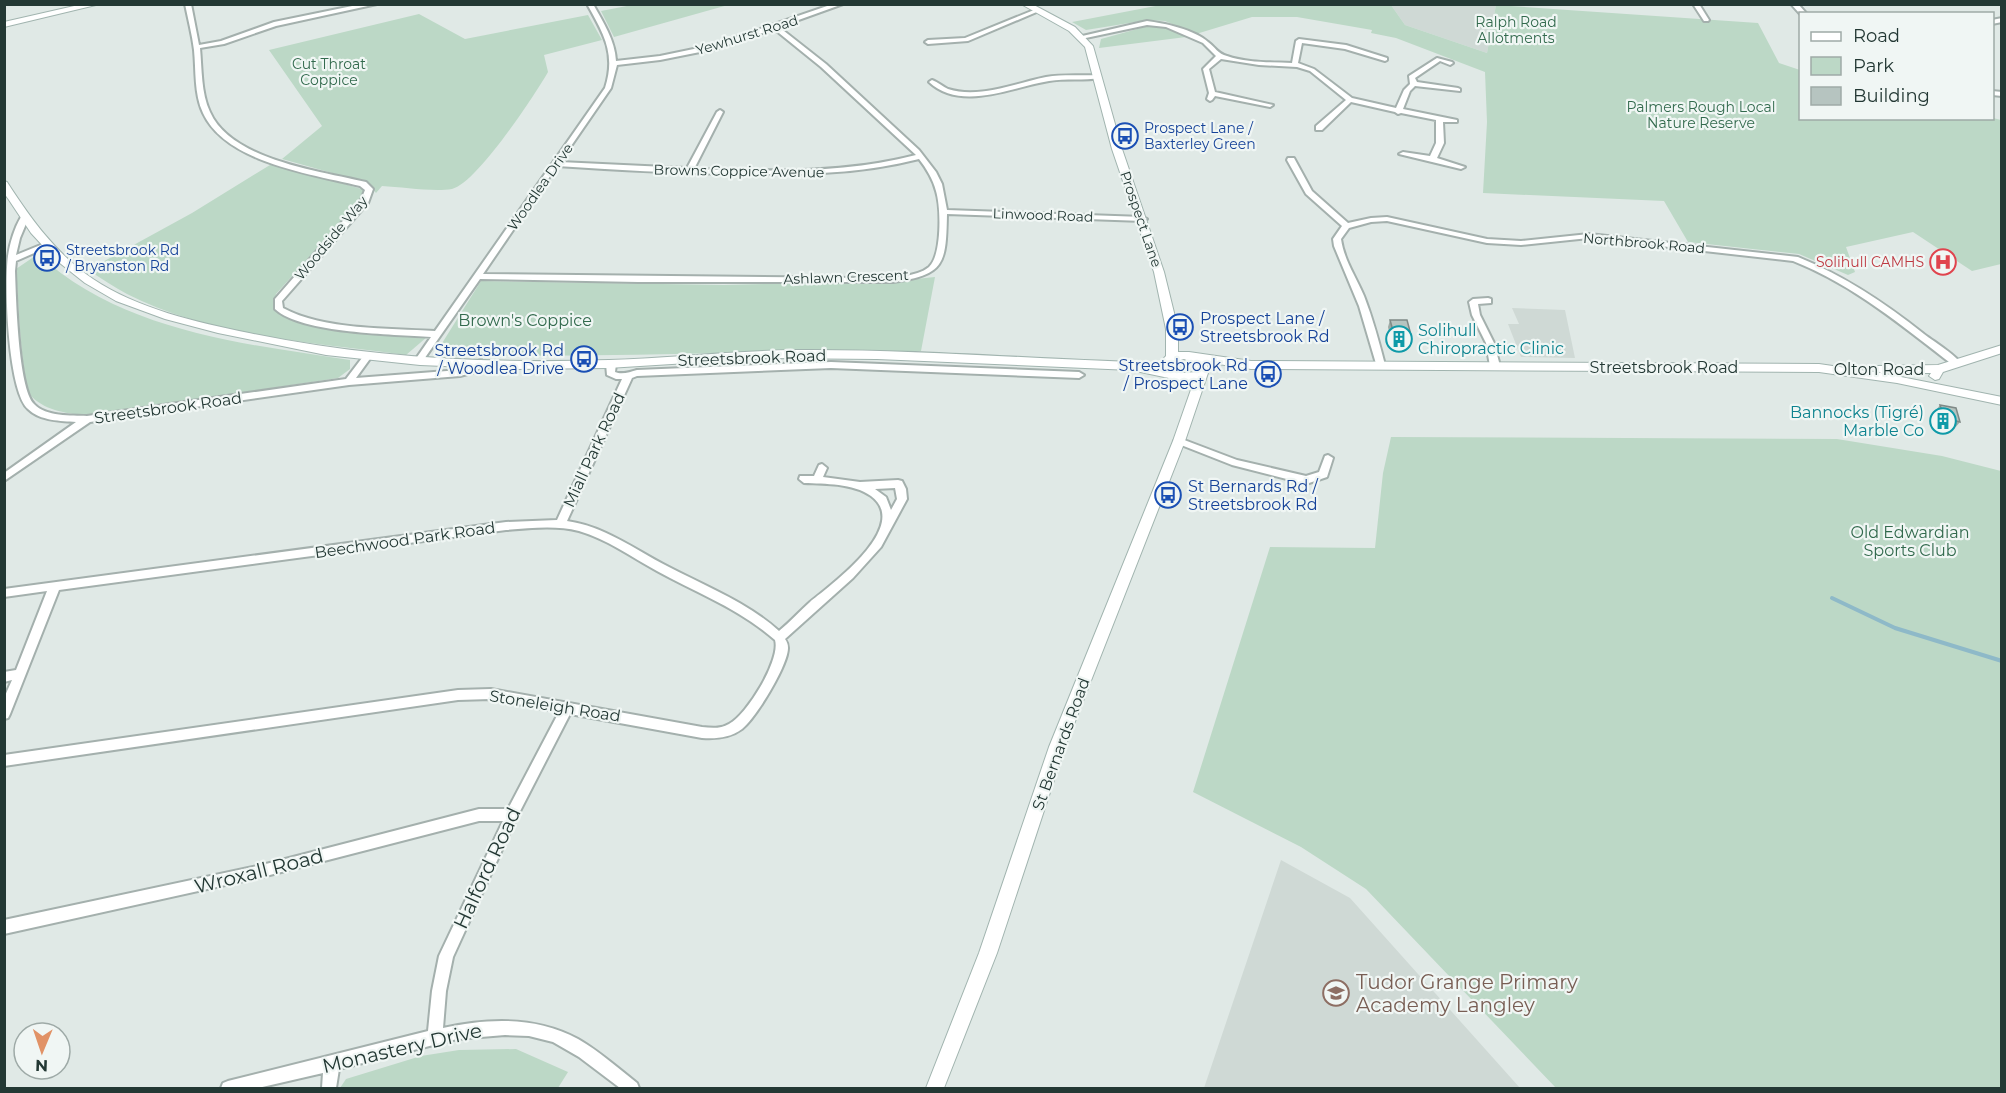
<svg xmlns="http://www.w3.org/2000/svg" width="2006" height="1093" font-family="Montserrat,sans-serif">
	<rect width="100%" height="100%" fill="#e0e9e6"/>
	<path fill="#cfd9d5" d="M1391,5H1496L1487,53L1405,25Z
		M1512,308L1565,310L1575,358L1521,357L1508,324H1519Z
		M1281,860L1350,898L1520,1088H1204Z"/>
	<path fill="#bcd8c6" d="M637,4H728V5L614,37L601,11Z
		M1166,4L1391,5L1405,25L1487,53L1496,5L1758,23L1779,63L1800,70V118H1993L2001,120V264L1972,271L1913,232L1846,247L1855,272L1848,275L1799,254L1688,242L1664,201L1483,193L1487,122L1485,72L1396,38L1371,33L1372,30L1297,17H1252L1196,34L1165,21L1148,20L1086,30L1072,22Z
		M419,14L465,39L588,15L602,40L544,55L548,72C535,95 476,184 452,189C433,192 402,187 382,186L376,193L368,183L282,159L322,126L269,50Z
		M1148,26L1171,28L1186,37L1099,48L1101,39Z
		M276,164L365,190V195L276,294L274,310C307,336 385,334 427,337L406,355C316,343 208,336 127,294C114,287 101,278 88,270L192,213L270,165Z
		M38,254C121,331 243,344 350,360V369L338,378L88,416C68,413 48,412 32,397C21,386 18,290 16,269Z
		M935,277L921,351C758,351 596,357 434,356L481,281L724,285L896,281Z
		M1391,437L1837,439L1942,456L2001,471V1088H1556L1366,889L1301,847L1193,792L1270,547L1375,548L1383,473Z
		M516,1049L568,1072L558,1088H340L346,1079L421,1056L459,1050Z"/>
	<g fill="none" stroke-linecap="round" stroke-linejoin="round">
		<path stroke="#8eb9c8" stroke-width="4" d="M1832,598L1895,628L2002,661"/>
		<g stroke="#a4b0ad" stroke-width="4">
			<path id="street" d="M185,4H191L199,45L221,41L274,22L362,4H377L276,26L224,44L200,48C202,69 201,93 210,112C231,160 320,171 366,182L373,189L368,203L282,301L283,308C323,330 389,328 435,331L605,88C616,54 604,34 587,4H593C603,22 615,40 616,61L660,56L713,45L833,4H843L779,27L826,64L919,150L936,172L942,184L947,210L1143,217L1147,219L1143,221L947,214C946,264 945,275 893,282H638L480,279L422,362L419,363L415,360L431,337C393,334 302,334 275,309V299L361,200L365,190L360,186C312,174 226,163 203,113C194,94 196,70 194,50C192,34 188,19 185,4ZM774,29L821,67L916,155C843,174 768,171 694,169L723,112L720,110L717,112L687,168L560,162L611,88L617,65L660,60L715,49ZM919,159C926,168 933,179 936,191C941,207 942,255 929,267C915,279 880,278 862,278L483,274L557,166C615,170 674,173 732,174C795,175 857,175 919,159Z
				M1693,4H1699L1709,20L1708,21H1704Z
				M1791,4H1798L1807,14H1800Z
				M1034,10L1039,11L968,41L928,44L925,42L928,40L965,38Z
				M2002,18V22L1992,24V20Z
				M1147,21C1164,23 1195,30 1208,42C1215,47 1218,54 1227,56C1247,63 1271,62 1292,63L1296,41L1299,39L1346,45L1387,58V60L1385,61L1345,49L1302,43L1298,63L1314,69L1352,98L1396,108L1404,90L1410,84L1409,76L1437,58L1452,62L1453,63L1450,65L1440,61L1415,78L1417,82L1458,88L1460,89V91L1415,86L1410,91L1403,109L1457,120V122H1443L1444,143L1437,158L1465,167L1461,169L1399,154L1403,152L1430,156L1436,143V120L1401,113L1398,114L1395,112L1351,102L1322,130H1316V126L1346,100L1310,71L1297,67L1259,65L1221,59L1209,69L1215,92L1273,105L1270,107L1215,96L1212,100L1210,101L1207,99L1209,93L1203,69L1216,56L1203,43L1166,27L1147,25L1081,39L1078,37Z
				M1098,75L1100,76V78C1084,81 1066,78 1049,81C1012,87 961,112 929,82L932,80C938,82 943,87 948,89C979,99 1016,83 1046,77C1063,74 1081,76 1098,75Z
				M1992,91L2002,92V96L1992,95Z
				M1288,158H1294L1312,191L1348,223L1371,218L1387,217L1487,239L1521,241L1589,234L1798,257C1845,276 1885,303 1924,334C1936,343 1951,352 1961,363L1956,366L1953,365C1902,326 1854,285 1793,261L1589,238L1521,245L1487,243L1387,221L1371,222L1349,228L1341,239C1344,260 1356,277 1364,296C1373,319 1379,342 1385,365L1380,368L1377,367L1359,306L1334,246L1333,239L1342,226L1306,194L1287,160Z
				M21,217H27L28,219L20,238L16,255L43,244H49L50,246L16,261L15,271C16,296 18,388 34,404C46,417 71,415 87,416L346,379L365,354L368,353L372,356L356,378L460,370C469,368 473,362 481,360L486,363L475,372L460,376L349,385L90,422L4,481V473L76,422C61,421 40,421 28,409C8,391 4,284 8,256C10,243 14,229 21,217Z
				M1488,298L1491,299V303L1478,304L1480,315L1494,343L1500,366L1495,369L1490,366L1486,343L1472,315L1469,302L1473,299Z
				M611,361L616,364L615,372C622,375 630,372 637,370L831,362L1079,372L1084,375L1079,378L831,368L637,376L632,378L567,521C604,526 634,549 667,566C705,586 747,602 779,631C790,622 800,611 810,602C831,585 912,526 871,496C853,483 825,484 804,483L799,479L800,476H814L819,465L822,464L827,468L823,477L860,482L898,480L902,481L906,489L907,499L881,547L853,578L785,639C787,642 788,644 788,648C788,665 756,718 742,729C730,738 716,739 702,738L570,714L516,819L453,957L446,991L443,1028C488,1018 536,1016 578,1039C599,1051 618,1068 637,1083L639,1088H620L579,1057L553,1042L529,1036L505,1035L457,1039L339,1069L336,1088H322L323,1073L258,1088H221L223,1083L228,1081L428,1031L432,991L439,956L503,821H479L262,877L4,934V920L262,865L479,809H508L559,712L491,699L458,700L4,766V755L458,690L491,689L702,727C711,728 721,729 729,724C747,715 781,659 775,640C740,609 697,593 657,571C631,557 607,539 579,531C556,525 530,528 506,530L59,590L10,714L8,718L4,719V698L12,680L4,682V672L16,670L47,591L4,597V589L506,522L557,520L622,379H616L607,375L606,364ZM895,488L897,499L891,510L886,497L875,489Z
				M1179,438L1237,460L1306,476L1319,472L1325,456L1328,455L1333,458L1327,477L1306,484L1232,465L1176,443L1174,441Z"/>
		</g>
		<g stroke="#a1b4af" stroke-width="2">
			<path id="secondary" d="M83,4H100L4,27V22Z
				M1021,4H1032L1075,27L1093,46L1122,149L1164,272L1178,329V352H1189L1251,361L1819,364L1881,373L1875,369L1877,366L1938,365L2002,345V353L1943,372L1939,379L1935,380L1929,376L1931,373H1881L2002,397V405L1897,383L1819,372L1251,369L1205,362L1209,370L1185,441L1065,747L997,953L944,1088H926L979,953L1049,747L1173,441L1194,381H1183L1131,370L877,359L769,358L608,368L514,369L420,365L326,355L218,333L165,319L116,301L85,283L56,260L31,233L9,200L4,193V181L7,182C31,219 56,254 93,279C138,309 196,322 249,333C368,358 489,364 609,360C671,358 732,351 793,350C906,349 1018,358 1131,362L1163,368L1162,360L1166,356V329L1154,272L1112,149L1085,47L1069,31ZM1184,359L1194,363L1196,372L1183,373L1176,369L1174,362Z"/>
		</g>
		<use href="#street" fill="#fff" fill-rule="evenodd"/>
		<use href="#secondary" fill="#fff" fill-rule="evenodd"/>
	</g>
	<path fill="#9da9a5" d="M1390,320L1411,335L1409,342L1391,341L1388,327Z
		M1940,405L1960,422L1954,429L1938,426L1934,413Z"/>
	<path fill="#b6c4c0" stroke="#7f8986" stroke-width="1.5" d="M1390,320H1407L1411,335L1394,334Z
		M1940,405L1956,408L1960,422L1945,418Z"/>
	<defs>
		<g id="bus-ring" transform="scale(1.35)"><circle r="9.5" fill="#f0f6f4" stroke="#1a4fb4" stroke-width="1.5"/><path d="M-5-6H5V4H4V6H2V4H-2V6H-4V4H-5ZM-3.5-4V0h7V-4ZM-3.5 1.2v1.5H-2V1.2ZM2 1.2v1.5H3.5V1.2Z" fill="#1a4fb4"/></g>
		<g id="hospital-ring" transform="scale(1.35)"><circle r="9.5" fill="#f0f6f4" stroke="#e0444e" stroke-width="1.5"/><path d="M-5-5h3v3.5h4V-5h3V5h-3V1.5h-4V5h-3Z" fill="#e0444e"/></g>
		<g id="building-ring" transform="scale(1.35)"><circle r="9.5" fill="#f0f6f4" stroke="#0f9aa8" stroke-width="1.5"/><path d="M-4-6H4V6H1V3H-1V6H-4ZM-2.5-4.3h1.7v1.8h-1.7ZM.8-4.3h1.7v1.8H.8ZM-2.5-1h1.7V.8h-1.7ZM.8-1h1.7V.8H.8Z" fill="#0f9aa8"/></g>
		<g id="school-ring" transform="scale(1.35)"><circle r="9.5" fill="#f0f6f4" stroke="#8d6e63" stroke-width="1.5"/><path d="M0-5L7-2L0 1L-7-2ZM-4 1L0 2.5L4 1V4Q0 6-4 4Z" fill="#8d6e63"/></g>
	</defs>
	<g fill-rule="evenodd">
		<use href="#bus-ring" x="1125" y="136"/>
		<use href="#bus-ring" x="47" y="258"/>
		<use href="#hospital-ring" x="1943" y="262"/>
		<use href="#bus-ring" x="1180" y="327"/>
		<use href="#building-ring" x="1399" y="339"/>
		<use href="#bus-ring" x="584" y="359"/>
		<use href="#bus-ring" x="1268" y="374"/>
		<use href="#building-ring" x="1943" y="421"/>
		<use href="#bus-ring" x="1168" y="495"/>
		<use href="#school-ring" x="1336" y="993"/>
	</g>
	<g text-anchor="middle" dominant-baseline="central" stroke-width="4.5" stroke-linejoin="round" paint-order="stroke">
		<g font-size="14" fill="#326a4d" stroke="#f0f6f4">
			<text x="1516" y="22">Ralph Road<tspan x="1516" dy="16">Allotments</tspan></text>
			<text x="329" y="64">Cut Throat<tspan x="329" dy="16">Coppice</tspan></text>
			<text x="1701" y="107">Palmers Rough Local<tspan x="1701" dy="16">Nature Reserve</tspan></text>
		</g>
		<g font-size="14" fill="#233834" stroke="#f0f6f4">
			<text transform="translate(747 35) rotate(-17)">Yewhurst Road</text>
			<text transform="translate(739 171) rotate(1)">Browns Coppice Avenue</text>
			<text transform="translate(540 187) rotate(-55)">Woodlea Drive</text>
			<text transform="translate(1043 215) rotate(2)">Linwood Road</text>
			<text transform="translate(1141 219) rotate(71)">Prospect Lane</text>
			<text transform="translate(331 238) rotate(-50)">Woodside Way</text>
			<text transform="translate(1644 243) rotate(5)">Northbrook Road</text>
			<text transform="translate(846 277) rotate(-2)">Ashlawn Crescent</text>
		</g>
		<g font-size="14" fill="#164399" stroke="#f0f6f4" text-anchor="start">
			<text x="1144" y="128">Prospect Lane /<tspan x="1144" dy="16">Baxterley Green</tspan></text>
			<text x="66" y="250">Streetsbrook Rd<tspan x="66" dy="16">/ Bryanston Rd</tspan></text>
		</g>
		<g font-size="14" fill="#be3a42" stroke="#f0f6f4" text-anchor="end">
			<text x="1924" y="262">Solihull CAMHS</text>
		</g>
		<g font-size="16" fill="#164399" stroke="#f0f6f4" text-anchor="start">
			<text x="1200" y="318">Prospect Lane /<tspan x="1200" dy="18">Streetsbrook Rd</tspan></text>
			<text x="564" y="350" text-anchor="end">Streetsbrook Rd<tspan x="564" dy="18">/ Woodlea Drive</tspan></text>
			<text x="1248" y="365" text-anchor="end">Streetsbrook Rd<tspan x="1248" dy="18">/ Prospect Lane</tspan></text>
			<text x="1188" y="486">St Bernards Rd /<tspan x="1188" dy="18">Streetsbrook Rd</tspan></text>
		</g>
		<g font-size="16" fill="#326a4d" stroke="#f0f6f4">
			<text x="525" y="320">Brown's Coppice</text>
			<text x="1910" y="532">Old Edwardian<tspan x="1910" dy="18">Sports Club</tspan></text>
		</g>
		<g font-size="16" fill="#0d838f" stroke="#f0f6f4" text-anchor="start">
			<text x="1418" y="330">Solihull<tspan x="1418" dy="18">Chiropractic Clinic</tspan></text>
			<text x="1924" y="412" text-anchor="end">Bannocks (Tigré)<tspan x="1924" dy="18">Marble Co</tspan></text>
		</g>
		<g font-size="16" fill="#233834" stroke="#f0f6f4">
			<text transform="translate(752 358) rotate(-2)">Streetsbrook Road</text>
			<text x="1664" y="367">Streetsbrook Road</text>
			<text x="1879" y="369">Olton Road</text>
			<text transform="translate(168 408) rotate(-8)">Streetsbrook Road</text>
			<text transform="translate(594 450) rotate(-65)">Miall Park Road</text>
			<text transform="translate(405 540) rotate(-8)">Beechwood Park Road</text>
			<text transform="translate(555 706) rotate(9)">Stoneleigh Road</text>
			<text transform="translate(1061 744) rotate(-70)">St Bernards Road</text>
		</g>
		<g font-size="20" fill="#233834" stroke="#f0f6f4">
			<text transform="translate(487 868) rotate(-65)">Halford Road</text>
			<text transform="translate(259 871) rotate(-14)">Wroxall Road</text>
			<text transform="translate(402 1048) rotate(-13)">Monastery Drive</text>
		</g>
		<g font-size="20" fill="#785e54" stroke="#f0f6f4" text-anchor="start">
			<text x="1356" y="982">Tudor Grange Primary<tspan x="1356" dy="23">Academy Langley</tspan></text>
		</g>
	</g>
	<rect width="2006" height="1093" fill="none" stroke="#233834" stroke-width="12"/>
	<rect x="1799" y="12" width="195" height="108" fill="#f0f6f4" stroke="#9eaaa7" stroke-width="1.5"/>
	<rect x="1811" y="32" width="30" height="9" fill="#ffffff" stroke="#9eaaa7" stroke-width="1.5"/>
	<text x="1853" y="42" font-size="18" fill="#233834">Road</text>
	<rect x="1811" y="57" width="30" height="18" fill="#bcd8c6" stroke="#9eaaa7" stroke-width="1.5"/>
	<text x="1853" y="72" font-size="18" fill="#233834">Park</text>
	<rect x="1811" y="87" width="30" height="18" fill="#b6c4c0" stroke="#9eaaa7" stroke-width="1.5"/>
	<text x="1853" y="102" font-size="18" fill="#233834">Building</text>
	<g transform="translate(42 1051) rotate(182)"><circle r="28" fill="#f0f6f4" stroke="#9eaaa7" stroke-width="1.5"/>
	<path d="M0-4.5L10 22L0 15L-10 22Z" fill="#e19266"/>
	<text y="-9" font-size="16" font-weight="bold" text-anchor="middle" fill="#233834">N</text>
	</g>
</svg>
